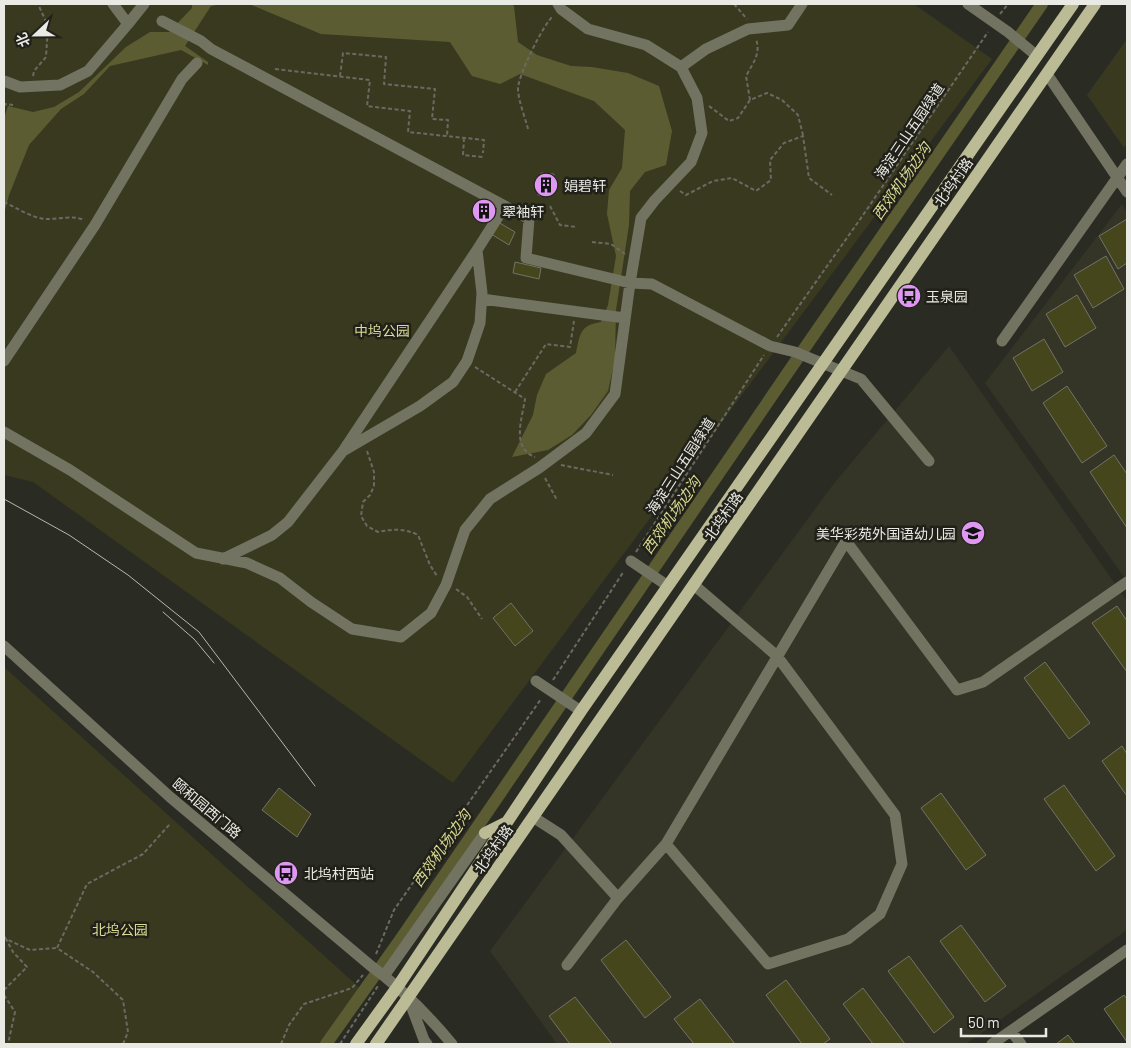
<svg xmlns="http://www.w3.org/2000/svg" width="1131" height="1048" font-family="Barlow,'Noto Sans SC',sans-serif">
	<rect width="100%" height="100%" fill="#2a2b23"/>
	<path fill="#343527" d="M1122,204L1127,212V581L985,383Z
		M949,346L1127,601V930L966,1044H557L490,951L832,486Z"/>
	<path fill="#393920" d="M4,4H914L992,59L453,783L33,482L4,475Z
		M1127,39V143L1124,148L1087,95Z
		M4,667L361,989L320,1044H4Z"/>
	<path fill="#5c5c33" d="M192,4H222L211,6L185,46L208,62V65L181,50L110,66L84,94L61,109L29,145L9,195L4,214V118L8,106L33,112L54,107L79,92L126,47L150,32H169L192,8Z
		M249,4H512L514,6L518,42L537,55L571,66L592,67L628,73L659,86L672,131L666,165L645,172L630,191L629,225L616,310L615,359L608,391L591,415L572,435L548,450L512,457L533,415L537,395L546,374L576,353C580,334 580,325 601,322L608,305L616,256L607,214L609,190L622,168L625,130L594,101L520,74L500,84L472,76L450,42L321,34Z"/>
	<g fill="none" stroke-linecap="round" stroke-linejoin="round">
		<path stroke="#5c5c33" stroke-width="12" d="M326,1044L402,937L804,349L1042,4"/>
	</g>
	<path fill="#46461d" stroke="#727269" d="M541,173L554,174L551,196L538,195Z
		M479,202L491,205L488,220L476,216Z
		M1127,219V263L1118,269L1099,236Z
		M498,222L515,232L509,245L491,234Z
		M1106,256L1124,289L1093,308L1074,275Z
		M515,262L541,268L539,279L513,273Z
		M1077,295L1096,328L1065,347L1046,314Z
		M1044,339L1063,372L1032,391L1013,358Z
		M1067,386L1107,446L1082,463L1043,403Z
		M1114,455L1127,474V528L1090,472Z
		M511,603L533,631L515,646L493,618Z
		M1117,606L1127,621V672L1092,623Z
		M1045,662L1090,723L1069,739L1024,678Z
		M1122,746L1127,754V796L1102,761Z
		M1064,785L1115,856L1096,871L1044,799Z
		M279,788L311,814L297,837L262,810Z
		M941,793L986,855L966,870L921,808Z
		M961,925L1006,986L985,1002L940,941Z
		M626,940L671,997L645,1018L601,960Z
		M909,956L954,1017L934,1033L888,971Z
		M786,980L830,1039L823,1044H802L766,995Z
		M863,988L905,1044H873L843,1004Z
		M1124,995L1127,999V1042L1104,1009Z
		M575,997L612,1044H570L549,1016Z
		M700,999L735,1044H694L674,1019Z
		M1068,1035L1075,1044H1056Z"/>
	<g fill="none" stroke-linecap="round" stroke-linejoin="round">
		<path stroke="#6a6a63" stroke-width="2" stroke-dasharray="4 2.5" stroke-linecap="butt" d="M734,4L747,19
			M1000,14L1008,4
			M275,69L370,80L367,106L410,111L408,132L484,140L483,153
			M33,76L34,71L46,57L48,26L38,4
			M340,76L343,53L386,57L384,84L435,89L432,119L448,120L447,136
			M750,100L746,76C753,63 761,54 756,39
			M4,106L5,104L13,105
			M709,106L729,121L738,118L750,100L767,93L782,100L798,115L803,135
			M528,129C525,117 519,103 518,90C517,77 543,25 553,16
			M464,138L463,155L483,157
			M680,191L686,195L713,181L732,178L756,191L771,180L770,160L784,143L803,136L809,178L832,195
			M4,202C17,208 33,219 48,219C60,219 73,215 84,220
			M550,206L560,225L576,227
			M592,242L611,244L625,254
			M777,337L861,218L988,32
			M475,367L525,399C522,419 511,448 535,457
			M515,392L546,344L570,347L574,321
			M367,451L374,472V486L370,495L363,502L361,516L367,526L378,532C393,529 404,528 418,535L430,565L437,576
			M561,465L613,475
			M545,478L557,500
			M636,552L764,355
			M456,589L467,597L482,619
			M553,680L624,571
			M4,936L6,939L30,950L57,948
			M376,954L394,910L541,699
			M4,990L27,967L13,952L6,939
			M4,995L15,1012L8,1044
			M123,1044L128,1032L123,1000L93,972L57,948L87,884L143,854L170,824
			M281,1044L289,1025L304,1004L352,988L363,975
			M340,1044L378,986"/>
		<path stroke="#727360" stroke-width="11" d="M113,4L128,24
			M968,4L1008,32L1037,56
			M162,21L201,41L211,49L529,219L526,258L630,283L652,284L770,346L795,352L861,379L929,461
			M681,67L706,49L748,29L788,25L802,4
			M1047,74L1127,192
			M4,81L20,87L60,85L88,71L128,24L144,4
			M482,299L625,318
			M1002,341L1127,164
			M4,361L95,225L182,79L197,63
			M4,432L70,470L196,553L247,563L280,578L311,602L352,629L401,637L431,613L446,585L465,530L490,499L539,468L586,433L615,394L630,283L641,218L655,200L691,162L702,133L697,98L681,67L646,45L588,29L561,9L558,4
			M345,448L477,250L505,206
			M223,559L272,535L288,522L343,451L420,406L453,382L467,361L480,323L482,293L477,250
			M631,561L668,586
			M694,585L777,656L895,815L902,864L880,914L848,939L768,964L666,844L846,541L957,690L983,682L1127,582
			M4,646L170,797L371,966C401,988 428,1015 452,1044
			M536,681L581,711
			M533,817L561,835L618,898
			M567,965L618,898L666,844
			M384,976L485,833
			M409,1000L424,1040L427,1044
			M1011,1031L1021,1044
			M992,1044L1127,950"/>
		<path stroke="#bbbc96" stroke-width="12" d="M485,833L505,823
			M356,1044L398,986L581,711L1073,4
			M376,1044L1095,4"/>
		<path stroke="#b6b7b1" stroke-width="1" d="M4,499L69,535L128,575L199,632L315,786
			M163,612L194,639L214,663"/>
	</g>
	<defs>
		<g id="building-disc" transform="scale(1.25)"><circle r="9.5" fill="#df98f1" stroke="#21211a"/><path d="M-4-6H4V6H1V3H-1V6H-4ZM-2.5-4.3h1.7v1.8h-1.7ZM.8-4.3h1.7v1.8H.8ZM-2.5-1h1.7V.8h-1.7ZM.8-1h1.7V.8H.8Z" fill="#111"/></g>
		<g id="bus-disc" transform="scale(1.25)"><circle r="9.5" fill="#df98f1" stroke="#21211a"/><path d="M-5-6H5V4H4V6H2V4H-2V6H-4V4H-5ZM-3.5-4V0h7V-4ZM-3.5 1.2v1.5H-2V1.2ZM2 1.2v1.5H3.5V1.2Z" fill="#111"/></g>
		<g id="school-disc" transform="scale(1.25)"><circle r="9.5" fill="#df98f1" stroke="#21211a"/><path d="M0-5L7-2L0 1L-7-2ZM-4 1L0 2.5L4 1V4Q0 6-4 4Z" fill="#111"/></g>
	</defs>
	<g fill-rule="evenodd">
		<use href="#building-disc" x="546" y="185"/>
		<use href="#building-disc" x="484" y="211"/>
		<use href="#bus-disc" x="909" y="296"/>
		<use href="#school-disc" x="973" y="533"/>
		<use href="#bus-disc" x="286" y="873"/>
	</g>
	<g text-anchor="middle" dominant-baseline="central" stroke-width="5" stroke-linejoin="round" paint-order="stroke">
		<g font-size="14" fill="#eaeae5" stroke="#21211a">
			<text transform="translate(909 131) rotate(-56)">海淀三山五园绿道</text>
			<text transform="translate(953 182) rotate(-55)">北坞村路</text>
			<text transform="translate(680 466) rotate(-57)">海淀三山五园绿道</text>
			<text transform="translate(723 516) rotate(-55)">北坞村路</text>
			<text transform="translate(207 808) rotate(40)">颐和园西门路</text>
			<text transform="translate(493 849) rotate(-55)">北坞村路</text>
		</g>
		<g font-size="14" fill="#eaeae5" stroke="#21211a" text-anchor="start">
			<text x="564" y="185">娟碧轩</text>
			<text x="502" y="211">翠袖轩</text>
			<text x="926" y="296">玉泉园</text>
			<text x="956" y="533" text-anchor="end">美华彩苑外国语幼儿园</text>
			<text x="304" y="873">北坞村西站</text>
		</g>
		<g font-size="14" fill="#dadb94" stroke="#21211a">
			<text x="382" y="330">中坞公园</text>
			<text x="120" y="929">北坞公园</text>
		</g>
		<g font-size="15" font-style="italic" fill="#d7d992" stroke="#21211a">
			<text transform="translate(901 181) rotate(-55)">西郊机场边沟</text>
			<text transform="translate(671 515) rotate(-55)">西郊机场边沟</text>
			<text transform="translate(441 848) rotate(-55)">西郊机场边沟</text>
		</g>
	</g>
	<rect width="1131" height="1048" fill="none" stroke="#eaeae5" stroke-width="10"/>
	<g transform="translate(35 35) rotate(248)" stroke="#21211a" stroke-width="4" paint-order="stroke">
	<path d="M0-4L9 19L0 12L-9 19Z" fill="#eaeae5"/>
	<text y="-8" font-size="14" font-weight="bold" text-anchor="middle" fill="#eaeae5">北</text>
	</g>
	<path d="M961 1028v8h85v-8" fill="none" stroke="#eaeae5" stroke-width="2.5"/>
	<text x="968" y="1028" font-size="15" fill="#eaeae5" stroke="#21211a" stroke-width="4" paint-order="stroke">50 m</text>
</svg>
